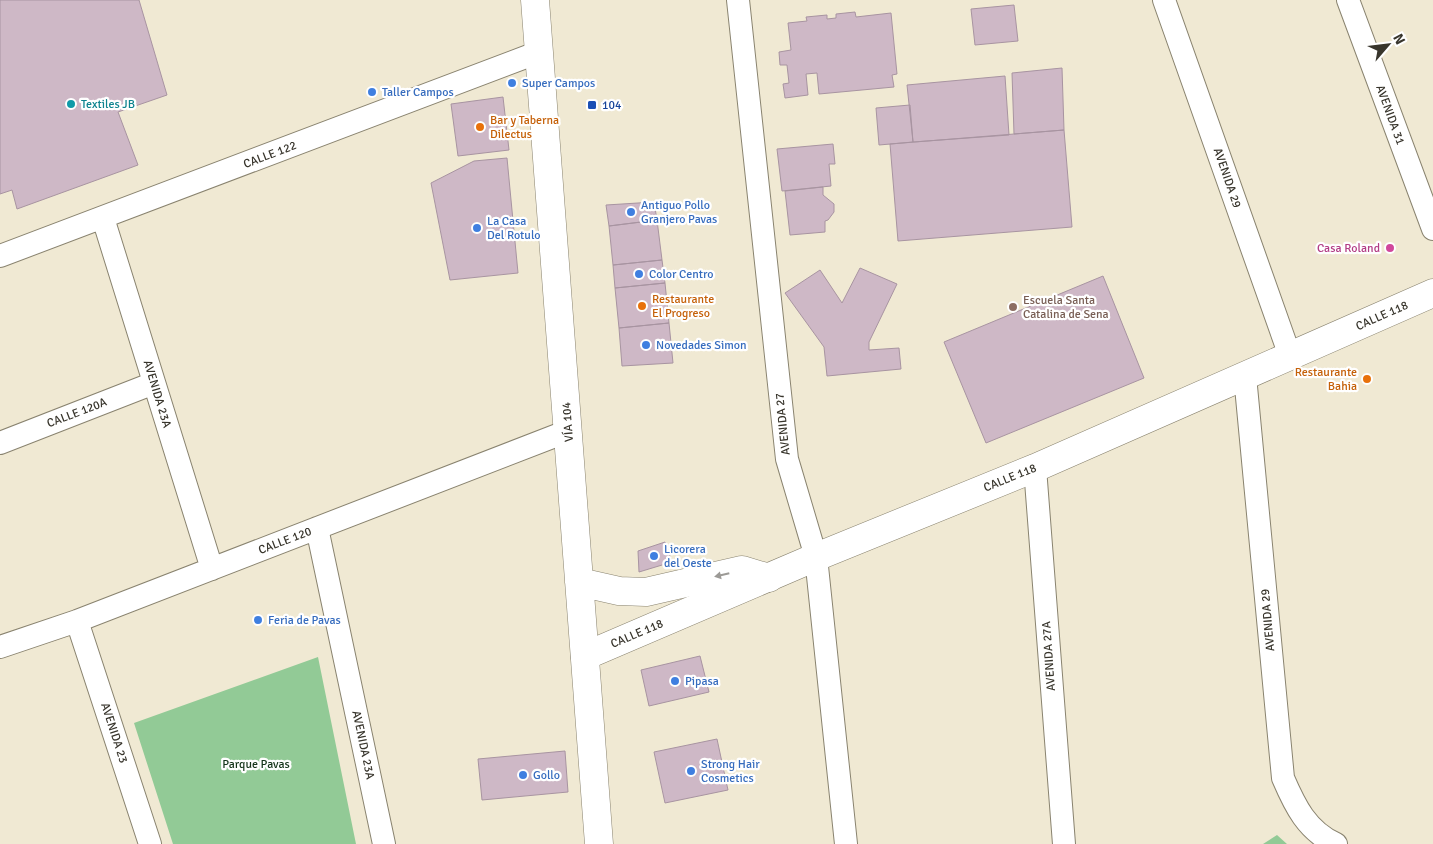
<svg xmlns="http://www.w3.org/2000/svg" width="1433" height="844" font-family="Signika,sans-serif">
	<rect width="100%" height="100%" fill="#f0e9d3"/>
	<path fill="#92ca96" d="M318,657L356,844H173L134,723Z
		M1277,835L1287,844H1263Z"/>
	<path fill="#ceb8c6" stroke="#a894a1" d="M0,0H139L167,95L118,112L138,165L17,209L12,190L0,194Z
		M1014,5L1018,41L975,45L971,9Z
		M855,12L856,17L891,13L897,74L892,75L894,87L819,94L817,73L806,74L808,95L785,98L783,84L789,83L787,65H780L779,52L791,50L788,23L807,21L806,17L827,15V19L836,18V14Z
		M1062,68L1064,130L1014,134L1012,73Z
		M1005,76L1009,135L913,142L907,85Z
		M503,97L509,150L458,156L451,104Z
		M910,105L913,142L879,145L876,108Z
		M1064,130L1072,227L898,241L890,144Z
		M833,144L835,164H829L831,186L782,191L777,149Z
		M507,158L518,273L450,280L431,183L474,161Z
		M823,187V195L834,204V212L828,220L825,221V232L790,235L785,191Z
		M654,202L657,220L609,226L606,205Z
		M657,220L662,260L613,265L609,226Z
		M662,260L665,283L615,288L613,265Z
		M860,268L897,284L869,342V350L899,348L901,369L827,376L824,347L785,293L820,270L842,303Z
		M1103,276L1144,378L986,443L944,342Z
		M665,283L669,323L619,328L615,288Z
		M669,323L673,363L622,366L619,328Z
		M665,542L672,562L639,572L638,551Z
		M700,656L709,692L649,706L641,670Z
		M717,739L728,790L665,803L654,752Z
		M565,751L568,792L482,800L478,759Z"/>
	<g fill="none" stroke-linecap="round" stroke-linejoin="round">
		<g stroke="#89836f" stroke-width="24">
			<path id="minor" d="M738,0L787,459L816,557L846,844
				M1164,0L1290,356
				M1348,0L1433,229
				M103,218L212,569
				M0,256L539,52
				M1245,376L1283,778C1295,806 1307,831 1336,844
				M0,443L154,383
				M1035,468L1064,844
				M317,528L384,844
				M77,621L150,844
				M0,647L77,621L568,431"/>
		</g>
		<g stroke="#89836f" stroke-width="29">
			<path id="tertiary" d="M585,656L816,557L1035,468L1433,293"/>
		</g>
		<g stroke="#89836f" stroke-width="29">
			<path id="secondary" d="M535,0L599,844
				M579,582L619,591L646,592L742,570L769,578"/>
		</g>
		<use href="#minor" stroke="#fff" stroke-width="22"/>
		<use href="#tertiary" stroke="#fff" stroke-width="28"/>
		<use href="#secondary" stroke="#fff" stroke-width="28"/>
	</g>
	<defs><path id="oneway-solid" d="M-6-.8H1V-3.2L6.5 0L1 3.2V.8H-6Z" transform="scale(1.25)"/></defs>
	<use fill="#9c9a96" href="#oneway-solid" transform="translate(722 575) rotate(167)"/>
	<g fill="#3f7fe0" stroke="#fff" stroke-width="2">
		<circle cx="512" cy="83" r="5"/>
		<circle cx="372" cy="92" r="5"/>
		<circle cx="631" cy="212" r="5"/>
		<circle cx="477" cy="228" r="5"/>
		<circle cx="639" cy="274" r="5"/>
		<circle cx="646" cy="345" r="5"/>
		<circle cx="654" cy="556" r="5"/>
		<circle cx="258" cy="620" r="5"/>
		<circle cx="675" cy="681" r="5"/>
		<circle cx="691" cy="771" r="5"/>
		<circle cx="523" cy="775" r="5"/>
	</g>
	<circle fill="#0f9aa8" stroke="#fff" stroke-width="2" cx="71" cy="104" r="5"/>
	<rect fill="#1a4fb4" stroke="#fff" stroke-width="2" x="587" y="100" width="10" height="10" rx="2.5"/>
	<g fill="#e8710a" stroke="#fff" stroke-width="2">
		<circle cx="480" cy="127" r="5"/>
		<circle cx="642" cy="306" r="5"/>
		<circle cx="1367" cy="379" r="5"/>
	</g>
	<circle fill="#d1479c" stroke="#fff" stroke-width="2" cx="1390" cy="248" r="5"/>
	<circle fill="#8d6e63" stroke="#fff" stroke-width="2" cx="1013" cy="307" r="5"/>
	<g text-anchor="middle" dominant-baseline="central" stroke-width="4.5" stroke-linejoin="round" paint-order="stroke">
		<g font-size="12" fill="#366cbe" stroke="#fff" text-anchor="start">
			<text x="522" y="83">Super Campos</text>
			<text x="382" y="92">Taller Campos</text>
			<text x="641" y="205">Antiguo Pollo<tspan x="641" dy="14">Granjero Pavas</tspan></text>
			<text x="487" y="221">La Casa<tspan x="487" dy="14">Del Rotulo</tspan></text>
			<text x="649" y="274">Color Centro</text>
			<text x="656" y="345">Novedades Simon</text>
			<text x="664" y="549">Licorera<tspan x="664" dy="14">del Oeste</tspan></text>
			<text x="268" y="620">Feria de Pavas</text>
			<text x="685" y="681">Pipasa</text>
			<text x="701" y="764">Strong Hair<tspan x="701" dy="14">Cosmetics</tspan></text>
			<text x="533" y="775">Gollo</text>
		</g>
		<g font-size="12" fill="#0d838f" stroke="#fff" text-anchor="start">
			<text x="81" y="104">Textiles JB</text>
		</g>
		<g font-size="12" fill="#164399" stroke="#fff" text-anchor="start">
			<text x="602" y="105">104</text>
		</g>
		<g font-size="12" fill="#38352c" stroke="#fff">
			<text transform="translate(1390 115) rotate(70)">AVENIDA 31</text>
			<text transform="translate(270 155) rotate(-21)">CALLE 122</text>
			<text transform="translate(1227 178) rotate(71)">AVENIDA 29</text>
			<text transform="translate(1382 316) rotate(-24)">CALLE 118</text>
			<text transform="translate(157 394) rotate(73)">AVENIDA 23A</text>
			<text transform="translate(77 413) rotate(-21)">CALLE 120A</text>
			<text transform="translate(568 422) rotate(-94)">VÍA 104</text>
			<text transform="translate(783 424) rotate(-96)">AVENIDA 27</text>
			<text transform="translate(1010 478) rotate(-22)">CALLE 118</text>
			<text transform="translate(285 541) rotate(-21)">CALLE 120</text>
			<text transform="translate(1268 620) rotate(-95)">AVENIDA 29</text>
			<text transform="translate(637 634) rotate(-23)">CALLE 118</text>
			<text transform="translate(1049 656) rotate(-94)">AVENIDA 27A</text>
			<text transform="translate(114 733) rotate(72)">AVENIDA 23</text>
			<text transform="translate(363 745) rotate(78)">AVENIDA 23A</text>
		</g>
		<g font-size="12" fill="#c56008" stroke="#fff" text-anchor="start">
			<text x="490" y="120">Bar y Taberna<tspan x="490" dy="14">Dilectus</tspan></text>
			<text x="652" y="299">Restaurante<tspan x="652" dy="14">El Progreso</tspan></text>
			<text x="1357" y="372" text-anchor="end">Restaurante<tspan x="1357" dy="14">Bahia</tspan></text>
		</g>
		<g font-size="12" fill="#b23c85" stroke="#fff" text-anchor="end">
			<text x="1380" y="248">Casa Roland</text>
		</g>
		<g font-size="12" fill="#785e54" stroke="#fff" text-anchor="start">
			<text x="1023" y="300">Escuela Santa<tspan x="1023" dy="14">Catalina de Sena</tspan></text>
		</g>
		<g font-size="12" fill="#143419" stroke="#fff">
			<text x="256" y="764">Parque Pavas</text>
		</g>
	</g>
	<g transform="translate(1388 45) rotate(62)" stroke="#ffffff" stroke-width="4" paint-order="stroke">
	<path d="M0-4L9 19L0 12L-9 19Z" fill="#38352c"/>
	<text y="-8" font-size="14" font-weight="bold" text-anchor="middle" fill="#38352c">N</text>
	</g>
</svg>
